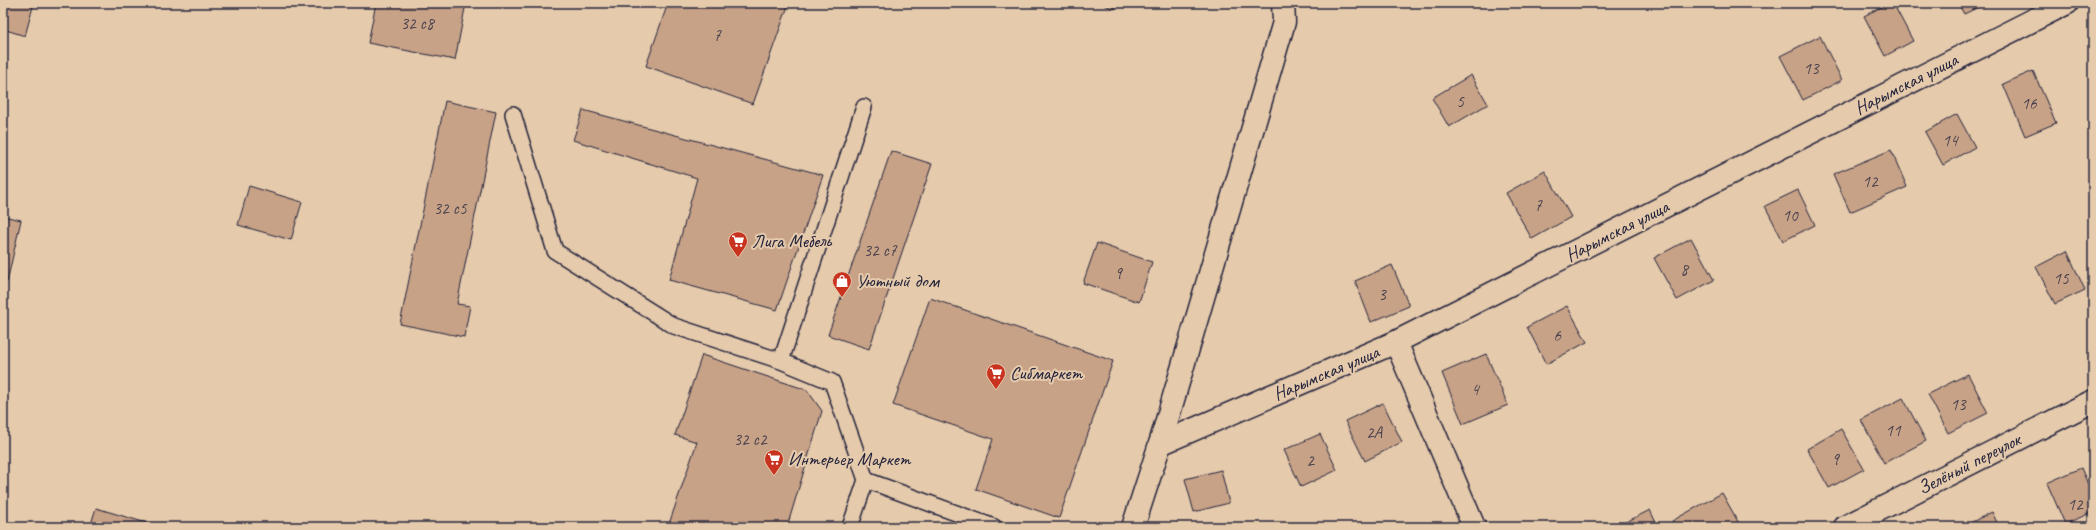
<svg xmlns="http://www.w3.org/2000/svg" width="2096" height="530" font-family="Caveat,sans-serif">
	<rect width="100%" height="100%" fill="#e5caac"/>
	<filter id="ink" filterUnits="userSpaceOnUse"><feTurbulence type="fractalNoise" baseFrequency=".025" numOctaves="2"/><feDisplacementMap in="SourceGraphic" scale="8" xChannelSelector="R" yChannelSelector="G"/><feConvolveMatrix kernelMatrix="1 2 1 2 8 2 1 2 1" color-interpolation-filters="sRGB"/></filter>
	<g filter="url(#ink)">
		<path fill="#c7a287" stroke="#22223b" d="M3,3H34L25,36L3,29Z
			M376,3H466L455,60L368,43Z
			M668,3H789L753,104L646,66Z
			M1099,3H1117L1115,9Z
			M1889,3H1893L1913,41L1885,56L1864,16Z
			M1958,3H1987L1964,14Z
			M1820,36L1842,80L1803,100L1780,56Z
			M2033,71L2056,123L2025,136L2003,84Z
			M1471,75L1488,104L1449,127L1432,98Z
			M445,101L496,112L457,304L470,306L464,337L400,324Z
			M583,110L823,175L777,310L669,280L697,178L573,140Z
			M1957,114L1975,147L1943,165L1925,132Z
			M1891,150L1907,187L1850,212L1833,174Z
			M891,151L932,164L869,349L828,335Z
			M1545,171L1571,217L1532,239L1506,193Z
			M249,186L302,202L291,240L238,225Z
			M1798,190L1815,225L1783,241L1765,206Z
			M3,216L21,220L7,282L3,281Z
			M1691,238L1714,280L1677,300L1654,258Z
			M1097,243L1152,262L1139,302L1083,283Z
			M2067,251L2085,290L2055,304L2036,267Z
			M1392,265L1409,306L1371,322L1355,281Z
			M930,298L1113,361L1059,518L976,489L993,439L893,405Z
			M1567,306L1587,342L1546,364L1527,327Z
			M1486,354L1508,405L1463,424L1442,373Z
			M702,355L807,390L822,411L787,527H668L697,442L675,435Z
			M1968,374L1988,413L1948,433L1928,394Z
			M1903,398L1926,441L1884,463L1861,420Z
			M1383,403L1402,442L1365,461L1345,421Z
			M1841,429L1864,469L1829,488L1807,449Z
			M1320,434L1337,470L1301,487L1284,450Z
			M2081,468L2093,496V512L2065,524L2047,483Z
			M1221,470L1229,503L1194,512L1185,479Z
			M1722,493L1741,527H1676L1672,521Z
			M96,508L160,527H90Z
			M1650,510L1658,527H1616Z
			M1992,512L1999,527H1962Z"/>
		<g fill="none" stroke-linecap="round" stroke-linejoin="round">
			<g stroke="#22223b" stroke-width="18">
				<path id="service" d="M513,114L555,251L674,326L781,361L832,382L866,480
					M781,361L864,107
					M850,527L866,480L994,527"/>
			</g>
			<g stroke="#22223b" stroke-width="25">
				<path id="minor" d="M1396,342L1474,527
					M1160,444L1396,342L2067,3
					M1845,527L2093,401"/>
			</g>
			<g stroke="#22223b" stroke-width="25">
				<path id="tertiary" d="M1133,527L1160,444L1284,22L1283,3"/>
			</g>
			<use href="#service" stroke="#e5caac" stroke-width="15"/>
			<use href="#minor" stroke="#e5caac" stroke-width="22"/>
			<use href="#tertiary" stroke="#e5caac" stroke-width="22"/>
		</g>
	</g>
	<defs>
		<g id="supermarket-pin" transform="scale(1)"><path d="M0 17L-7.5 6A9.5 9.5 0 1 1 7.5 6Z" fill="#c8321e" stroke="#e5caac"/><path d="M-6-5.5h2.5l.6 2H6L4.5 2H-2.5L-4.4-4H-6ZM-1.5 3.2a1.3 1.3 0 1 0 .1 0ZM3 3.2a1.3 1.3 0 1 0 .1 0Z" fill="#fff"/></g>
		<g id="shop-pin" transform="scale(1)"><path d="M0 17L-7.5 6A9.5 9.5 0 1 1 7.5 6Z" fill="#c8321e" stroke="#e5caac"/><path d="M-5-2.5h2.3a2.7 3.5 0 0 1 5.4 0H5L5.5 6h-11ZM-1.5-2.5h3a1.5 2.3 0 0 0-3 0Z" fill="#fff"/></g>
	</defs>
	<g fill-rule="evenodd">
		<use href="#supermarket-pin" x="738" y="241"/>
		<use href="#shop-pin" x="842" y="281"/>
		<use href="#supermarket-pin" x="996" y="373"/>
		<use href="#supermarket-pin" x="774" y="459"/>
	</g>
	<g text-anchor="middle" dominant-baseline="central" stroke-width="4" stroke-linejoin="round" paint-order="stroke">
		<g font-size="17" fill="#4b424e">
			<text x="417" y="23">32 с8</text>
			<text x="717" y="35">7</text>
			<text x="1811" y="68">13</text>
			<text x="1460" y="101">5</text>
			<text x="2029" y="103">16</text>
			<text x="1950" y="140">14</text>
			<text x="1870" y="181">12</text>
			<text x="1538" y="205">7</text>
			<text x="450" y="208">32 с5</text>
			<text x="1790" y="215">10</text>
			<text x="880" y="250">32 с7</text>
			<text x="1684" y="269">8</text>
			<text x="1118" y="273">9</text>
			<text x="2061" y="278">15</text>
			<text x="1382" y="294">3</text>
			<text x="1557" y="335">6</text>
			<text x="1475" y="389">4</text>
			<text x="1958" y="404">13</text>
			<text x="1893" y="430">11</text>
			<text x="1374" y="432">2А</text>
			<text x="750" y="439">32 с2</text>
			<text x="1835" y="459">9</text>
			<text x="1310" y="460">2</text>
			<text x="2075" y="504">12</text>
		</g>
		<g font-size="19" fill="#22223b" stroke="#e5caac">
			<text transform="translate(1906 84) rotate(-27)">Нарымская улица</text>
			<text transform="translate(1617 231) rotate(-27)">Нарымская улица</text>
			<text transform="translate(1326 373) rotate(-23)">Нарымская улица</text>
			<text transform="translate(1969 464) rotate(-27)">Зелёный переулок</text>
		</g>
		<g font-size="19" fill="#22223b" stroke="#e5caac" text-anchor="start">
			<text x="752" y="241">Лига Мебель</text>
			<text x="856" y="281">Уютный дом</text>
			<text x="1010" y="373">Сибмаркет</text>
			<text x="788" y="459">Интерьер Маркет</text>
		</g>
	</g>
	<rect width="2096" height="530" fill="none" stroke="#e5caac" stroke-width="16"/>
	<rect x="8" y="8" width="2080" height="514" fill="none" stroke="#22223b" stroke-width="1.5" filter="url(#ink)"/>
</svg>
